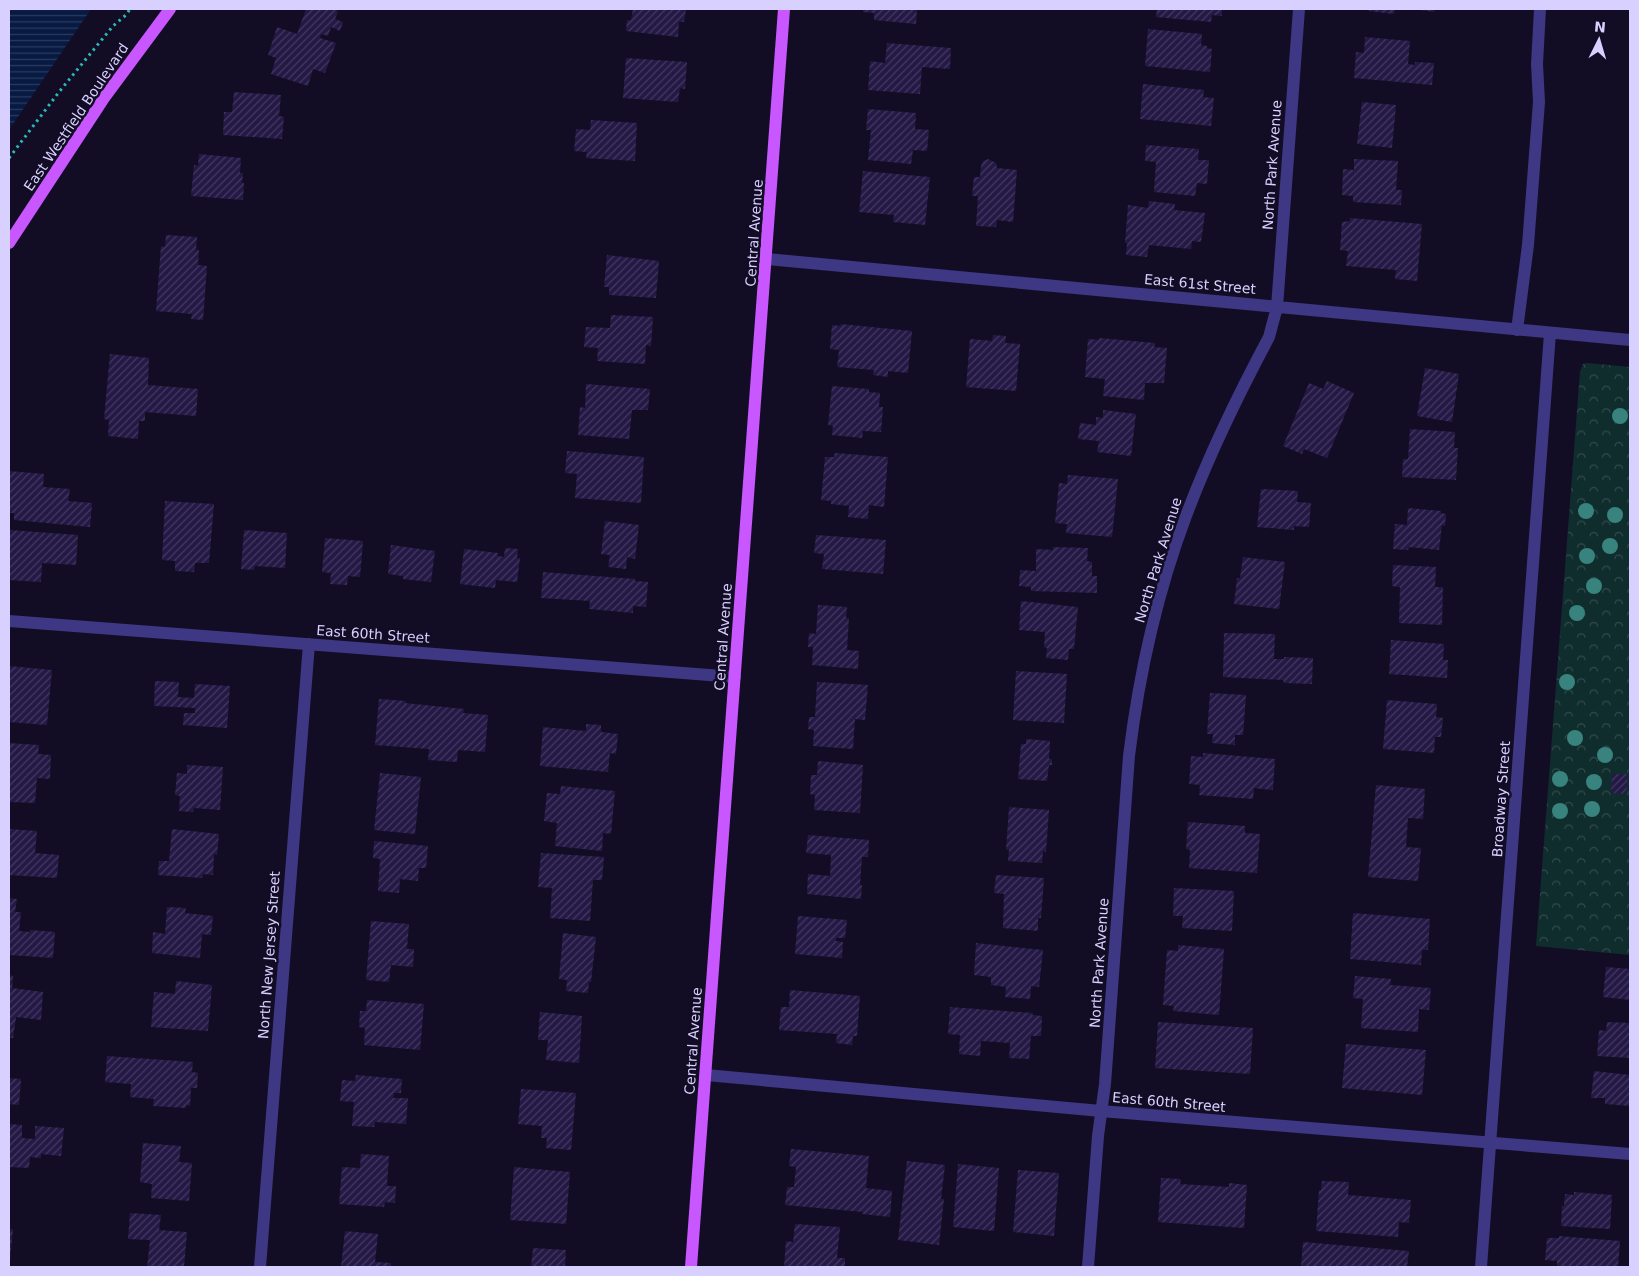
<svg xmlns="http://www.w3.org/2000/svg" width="1639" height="1276" font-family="'DejaVu Sans',sans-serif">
	<defs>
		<pattern id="park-crowns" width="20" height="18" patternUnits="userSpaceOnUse" patternTransform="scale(1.25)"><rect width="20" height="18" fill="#102d2e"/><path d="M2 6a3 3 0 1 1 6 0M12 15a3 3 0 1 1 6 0" fill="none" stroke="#324a4d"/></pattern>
		<pattern id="water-rules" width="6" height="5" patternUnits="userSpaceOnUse" patternTransform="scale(1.25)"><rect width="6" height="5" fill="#081a42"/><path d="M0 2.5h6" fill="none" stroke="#2b3a5e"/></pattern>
		<pattern id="building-hatch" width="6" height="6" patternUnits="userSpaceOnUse" patternTransform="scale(1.25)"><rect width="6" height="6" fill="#241945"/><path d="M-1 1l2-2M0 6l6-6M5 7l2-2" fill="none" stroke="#433961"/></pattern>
	</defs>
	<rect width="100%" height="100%" fill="#120d24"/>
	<path fill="url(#park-crowns)" d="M1587,363L1630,367V955L1536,946L1580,372L1583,364Z"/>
	<path fill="url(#water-rules)" d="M9,9H91L9,130Z"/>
	<path fill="url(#building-hatch)" d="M306,9H331L338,11L335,19L343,22L340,31L331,27L328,36L321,34L320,38L336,43L325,73L313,69L308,86L271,74L276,58L268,55L277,27L297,34Z
		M633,9H686L684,22H679L678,37L626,31L627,20H631Z
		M863,9H917L916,24L874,20V13L863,12Z
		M1157,9H1222V16L1212,15L1211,22L1156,17Z
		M1369,9H1395L1394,14L1369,11Z
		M1420,9H1435L1434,12L1420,10Z
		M1148,29L1202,34L1201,45L1207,46V48L1212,49L1210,72L1145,66Z
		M1365,37L1410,41L1408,64L1415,65V62L1434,63L1432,85L1354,78L1356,52L1364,53Z
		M887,43L951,48L950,69L922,67L920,94L868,90L870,61L885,63Z
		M626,58L687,62L685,89L680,88L678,102L623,98Z
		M1143,84L1204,90L1203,97L1214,98L1211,126L1140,119Z
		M234,92L281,95L279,116L284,117L282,139L223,135L224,112H232Z
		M1362,102L1396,105L1392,148L1357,144Z
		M868,109L916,113L915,129L929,130L927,151L913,150L911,164L868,160L871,130H866Z
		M591,120L637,123L635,161L586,158L587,152L574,151L576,129L590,130Z
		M1146,145L1199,149L1198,160H1209L1207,184L1197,183L1195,196L1154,192L1156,162L1145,161Z
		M199,154L241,158L240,173H243L242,183H244L243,200L191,196L194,165L198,166Z
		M988,159L996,163L997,168L1017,170L1013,222L997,220L996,227L976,226L978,196H972L974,177H980L981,166L983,161Z
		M1354,159L1398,161L1396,190H1402L1401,205L1353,202V196L1342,195L1343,169L1354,170Z
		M863,171L930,177L925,225L893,222L894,215L859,212Z
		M1149,201L1175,204L1174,210L1205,213L1201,242L1192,241L1191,249L1149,245L1147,257L1126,255L1127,243H1125L1128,205L1148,208Z
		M1350,218L1422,224L1417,281L1395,279L1396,270L1346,266L1348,251L1340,250L1342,222L1350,221Z
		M166,235L197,237L196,250H199L198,265L207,266L203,320L191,319L192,314L156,311L161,246L165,247Z
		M607,255L659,261L656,298L609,295V287H604Z
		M611,315L653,317L651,346L646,345L645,364L597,361L598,348L584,347L586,327L610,328Z
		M841,324L912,331L908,373L888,371V377L873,375L874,370L837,367L839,350L830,349L832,325L840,326Z
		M993,335L1006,336L1005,343L1020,344L1016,391L966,387L970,339L992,341Z
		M1099,338L1155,343L1154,347L1167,348L1164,383H1145L1144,400L1103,396L1105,379L1085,377L1088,339L1099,340Z
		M110,354L149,358L148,385L198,389L196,416L145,412V421H139L138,439L108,436L109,420L104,419Z
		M1425,368L1459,374L1452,422L1417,416Z
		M1327,381L1354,393L1327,458L1304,449L1302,454L1283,446L1309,383L1323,389Z
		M586,384L650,389L648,410H632L629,439L578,435L580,407L585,408Z
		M832,386L869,389V392L880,393L879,407H883L881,432L863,431L862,438L832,435L833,426L828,425Z
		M1103,410L1136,414L1131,456L1097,452L1099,441L1078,439L1080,423L1096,425V417L1103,418Z
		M1410,429L1455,432L1454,448H1458L1456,480L1402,477L1403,459H1408Z
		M567,451L644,457L641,503L575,498L577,474L565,473Z
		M835,453L888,457L884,507L869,505L868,519L848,517L849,506L831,504V501L821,500L825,457H834Z
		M9,471L44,474L43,487L70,489L68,501L92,503L90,527L14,520V513H9Z
		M1068,475L1118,479L1112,537L1066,533L1067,524L1055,523L1059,483L1067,484Z
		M1261,489L1298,491L1297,502L1311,503L1309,527L1294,526V530L1257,527Z
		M165,501L214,504L209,563H195L194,572L175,571V561L162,560Z
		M1408,508L1441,511V513L1446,514L1445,526L1442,525L1439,550L1409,547L1408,550L1393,549L1395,524L1407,525Z
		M605,521L639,525L635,559L627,557L626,569L608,567L610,555L601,554Z
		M9,530L78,535L76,565L42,563L41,582L9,580Z
		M244,530L287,533L285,568L255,566L254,570L241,569Z
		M816,535L886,540L883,574L822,569L824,554L814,553Z
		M325,538L363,541L360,577L348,576L347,585L330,584L331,573L322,572Z
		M391,545L435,551L431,582L403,579V576L388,574Z
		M1053,547L1088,548L1087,561L1092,562V576H1097V593L1031,591V587L1019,586L1020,570L1036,571V549L1053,550Z
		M505,548L518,549L517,558H520L517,582L496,580L495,588L460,584L464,549L498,553V556L504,557Z
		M1243,557L1285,562L1279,609L1234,604L1237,578H1240Z
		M1393,565L1436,567L1435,587H1443L1442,625L1399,623L1400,587L1392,586Z
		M543,572L635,579V581L648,582L646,607L633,606V613L589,609L590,601L541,598Z
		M1021,601L1078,607L1074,649H1069L1068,660L1046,658L1047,648L1044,647L1045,632L1019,630Z
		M818,605L847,607L846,618H849L847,650L859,651L858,669L812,665L813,647H808L809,633L816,634Z
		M1224,633L1275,634L1274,659H1284V657L1313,658L1312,684L1284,683L1283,680L1223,677Z
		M1391,640L1444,644L1443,660H1448L1447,678L1389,674Z
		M9,666L52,670L47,725L9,722Z
		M1016,671L1067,674L1064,723L1013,720Z
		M155,681L179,682L178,697L194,698L195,684L230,686L227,728L183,725L184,713H195V708L154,706Z
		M817,682L868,685L865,720L855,719L853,749L813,746L814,730L808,729L809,717H815Z
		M1210,693L1246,695L1243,735H1235V745L1212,743L1213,734H1207Z
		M379,699L406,701L405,703L464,709L463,713L488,715L485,752L458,750L457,762L428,760L429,749L375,745Z
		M1387,700L1437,704L1436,717L1443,718L1441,737H1435L1434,753L1383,749Z
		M586,724L601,725V732L618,734L616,754L610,753L608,772L540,766L543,727L586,731Z
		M1026,739L1050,741L1049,759H1052V765H1049L1047,781L1018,779L1021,744H1026Z
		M9,743L39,745L38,754L51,755L50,779L37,778L35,803L9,802Z
		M1203,753L1275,759L1273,790L1254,788L1253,799L1199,795L1200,785L1189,784L1191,756L1203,757Z
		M818,761L863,765L860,813L814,810L815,795L810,794L811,775H817Z
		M187,765L223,767L220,810L194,808L193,812L179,811L180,796L175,795L177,773L187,774Z
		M380,773L421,777L415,834L374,830Z
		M1612,774H1628L1626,794L1611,793Z
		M1376,785L1425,789L1423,819L1408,818L1406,847L1421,848L1418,881L1368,877Z
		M561,786L615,791L611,834L603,833L602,851L555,846L557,823L544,821L547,793L560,794Z
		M1009,807L1049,810L1046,852L1043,851L1042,863L1008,861L1009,849L1006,850Z
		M1188,822L1245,826V833L1260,834L1257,873L1189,868L1190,850L1186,849Z
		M9,829L37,831L35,853L59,855L57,878L9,875Z
		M172,829L219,834L217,855L214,854L213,875L203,874L202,878L158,875L159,861H169Z
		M808,835L869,840L868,857H862L860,885H862L861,899L807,894L808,874L830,876L831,855L806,853Z
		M374,841L428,846L426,868H419L418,881L400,879L399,893L378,891L380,859L373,858Z
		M541,853L604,857L602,880H593L590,921L550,918L552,888L538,887Z
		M996,875L1044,878L1041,918H1038V931L1003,928L1004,894L994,893Z
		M1174,888L1234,891L1232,931L1182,928L1183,916H1173Z
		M9,898L17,899L15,912H21L19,931L30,932V930L55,932L53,958L9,955Z
		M167,907L186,908L185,913L213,916L211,935L202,934L200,958L152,953L153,932L165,934Z
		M1353,913L1430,919L1428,950H1422L1421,965L1350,959Z
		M798,916L847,920L845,938H836V941L843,942L842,958L795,954Z
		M371,921L409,924L407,949H414L413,967L391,965L389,982L366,980Z
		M563,933L596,937L591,982H589L588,993L566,991L567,980L559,979Z
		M976,943L1043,950L1039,987L1031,986L1030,999L1005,997L1006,987L991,985V977L974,975Z
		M1178,945L1224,949L1219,1015L1173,1011L1174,1006L1163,1005L1167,950L1178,951Z
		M1606,967L1630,969V1000L1603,997Z
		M9,975L13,976L12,988L43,992L41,1020L16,1017L13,1038H9Z
		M1355,976L1391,979L1390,985L1431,988L1429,1010L1419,1009L1418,1032L1361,1028L1363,999L1353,998Z
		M176,981L212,985L208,1031L151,1027L154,992L175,994Z
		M790,990L860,996L857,1036H853L852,1045L836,1043L837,1034L779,1030L781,1007H789Z
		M367,1000L424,1004L420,1050L364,1045L365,1028L359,1027L360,1011H366Z
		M950,1007L1033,1013L1032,1015L1042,1016L1041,1036H1031L1029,1059L1009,1058L1010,1043L981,1041L980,1056L959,1054L960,1035L948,1034Z
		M540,1012L582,1016L579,1063L546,1060L548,1040H538Z
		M1158,1022L1253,1028L1250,1074L1155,1068Z
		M1607,1022L1630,1023V1058L1597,1056L1599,1030L1606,1031Z
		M1346,1044L1426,1050L1422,1095L1342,1088Z
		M107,1056L193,1062L192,1072L198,1073L197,1088H191L190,1106L186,1105V1108L153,1106L154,1099L130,1097L131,1084L105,1082Z
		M1594,1071L1630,1075V1106L1605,1104V1098H1591Z
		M356,1075L402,1079L401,1093H394L393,1098H408L406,1124L375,1122L374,1127L352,1126L354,1102L340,1101L342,1080L355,1081Z
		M9,1078L21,1079L19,1105L9,1104Z
		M521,1089L576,1093L571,1150L546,1148L547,1138H541L542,1126L518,1124Z
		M9,1124L22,1125V1138L35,1139V1126L64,1128L61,1156L41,1154V1158L30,1157L29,1168L9,1167Z
		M143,1143L181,1146L179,1162L192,1163L189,1201L151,1198L152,1184L140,1182Z
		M791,1149L869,1156L866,1188L892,1191L890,1217L862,1214L863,1212L785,1205L787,1187H794L796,1167L789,1166Z
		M361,1154L389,1156L387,1186H396L395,1203L385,1202L384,1207L339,1204L342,1167L360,1168Z
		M907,1161L945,1165L941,1199H944L939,1245L898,1240Z
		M958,1164L999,1168L994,1231L953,1227Z
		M514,1167L570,1172L566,1224L510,1220Z
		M1018,1170L1059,1173L1054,1236L1013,1232Z
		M1161,1178L1181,1179L1180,1184L1229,1187V1183L1247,1185L1244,1228L1158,1222Z
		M1322,1181L1349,1182L1348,1195L1411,1200L1409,1223L1399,1222L1398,1237L1316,1231L1319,1190H1321Z
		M1574,1192L1612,1195L1610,1229L1561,1226L1562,1206H1564L1565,1194L1574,1195Z
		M130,1213L161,1215L159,1230L187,1232L184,1267H147L150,1240L128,1239Z
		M795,1224L840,1227L837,1258H845V1267H784L786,1241L793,1242Z
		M9,1229H13L10,1260H9Z
		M345,1231L378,1234L375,1262L391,1263V1267H341Z
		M1559,1236L1620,1241L1618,1267H1557V1261L1545,1260L1547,1238H1559Z
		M1303,1242L1409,1251L1407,1267H1301Z
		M533,1248L566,1250L565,1267H531Z"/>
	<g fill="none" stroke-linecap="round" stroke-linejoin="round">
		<path stroke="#2bb8b7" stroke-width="3" stroke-dasharray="2.5 4" stroke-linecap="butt" d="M9,158L59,92L113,26L126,15L130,9"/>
		<path stroke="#3d3784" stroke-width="12" d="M767,259L1630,340
			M1517,330L1528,245L1539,102L1537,64L1540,9
			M9,621L735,677
			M706,1075L1101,1111L1630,1154
			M260,1267L309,644
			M1088,1267L1098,1136L1105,1084L1129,756C1139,674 1157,593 1186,516C1209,454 1238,395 1269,337L1277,307L1299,9
			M1481,1267L1550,333"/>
		<path stroke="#c857ff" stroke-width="12" d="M9,243L104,98L170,9
			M691,1267L784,9"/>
	</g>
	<g fill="#38837e">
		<circle cx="1620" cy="416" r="8"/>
		<circle cx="1586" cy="511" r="8"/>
		<circle cx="1615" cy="515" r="8"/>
		<circle cx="1610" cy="546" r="8"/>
		<circle cx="1587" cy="556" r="8"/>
		<circle cx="1594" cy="586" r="8"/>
		<circle cx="1577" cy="613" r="8"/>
		<circle cx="1567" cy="682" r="8"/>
		<circle cx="1575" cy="738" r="8"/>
		<circle cx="1605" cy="755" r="8"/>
		<circle cx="1560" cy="779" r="8"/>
		<circle cx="1594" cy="782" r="8"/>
		<circle cx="1592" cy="809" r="8"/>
		<circle cx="1560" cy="811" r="8"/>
	</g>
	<g text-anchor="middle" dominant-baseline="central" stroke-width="5" stroke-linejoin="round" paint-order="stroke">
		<g font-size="14" fill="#d8d0ff" stroke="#120d24">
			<text transform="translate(76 117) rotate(-56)">East Westfield Boulevard</text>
			<text transform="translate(1272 165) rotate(-86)">North Park Avenue</text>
			<text transform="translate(754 233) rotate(-86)">Central Avenue</text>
			<text transform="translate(1200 284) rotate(5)">East 61st Street</text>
			<text transform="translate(1158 560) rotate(-73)">North Park Avenue</text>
			<text transform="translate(373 634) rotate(4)">East 60th Street</text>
			<text transform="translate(723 637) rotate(-86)">Central Avenue</text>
			<text transform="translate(1501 799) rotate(-86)">Broadway Street</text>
			<text transform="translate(269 955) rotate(-86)">North New Jersey Street</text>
			<text transform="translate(1099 963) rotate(-86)">North Park Avenue</text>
			<text transform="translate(693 1041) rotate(-86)">Central Avenue</text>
			<text transform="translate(1169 1102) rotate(5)">East 60th Street</text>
		</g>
	</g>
	<rect width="1639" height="1276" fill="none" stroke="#d8d0ff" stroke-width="20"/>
	<g transform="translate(1599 40) rotate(5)" stroke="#120d24" stroke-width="4" paint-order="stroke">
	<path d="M0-4L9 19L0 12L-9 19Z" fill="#d8d0ff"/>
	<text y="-8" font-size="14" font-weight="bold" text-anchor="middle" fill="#d8d0ff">N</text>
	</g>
</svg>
